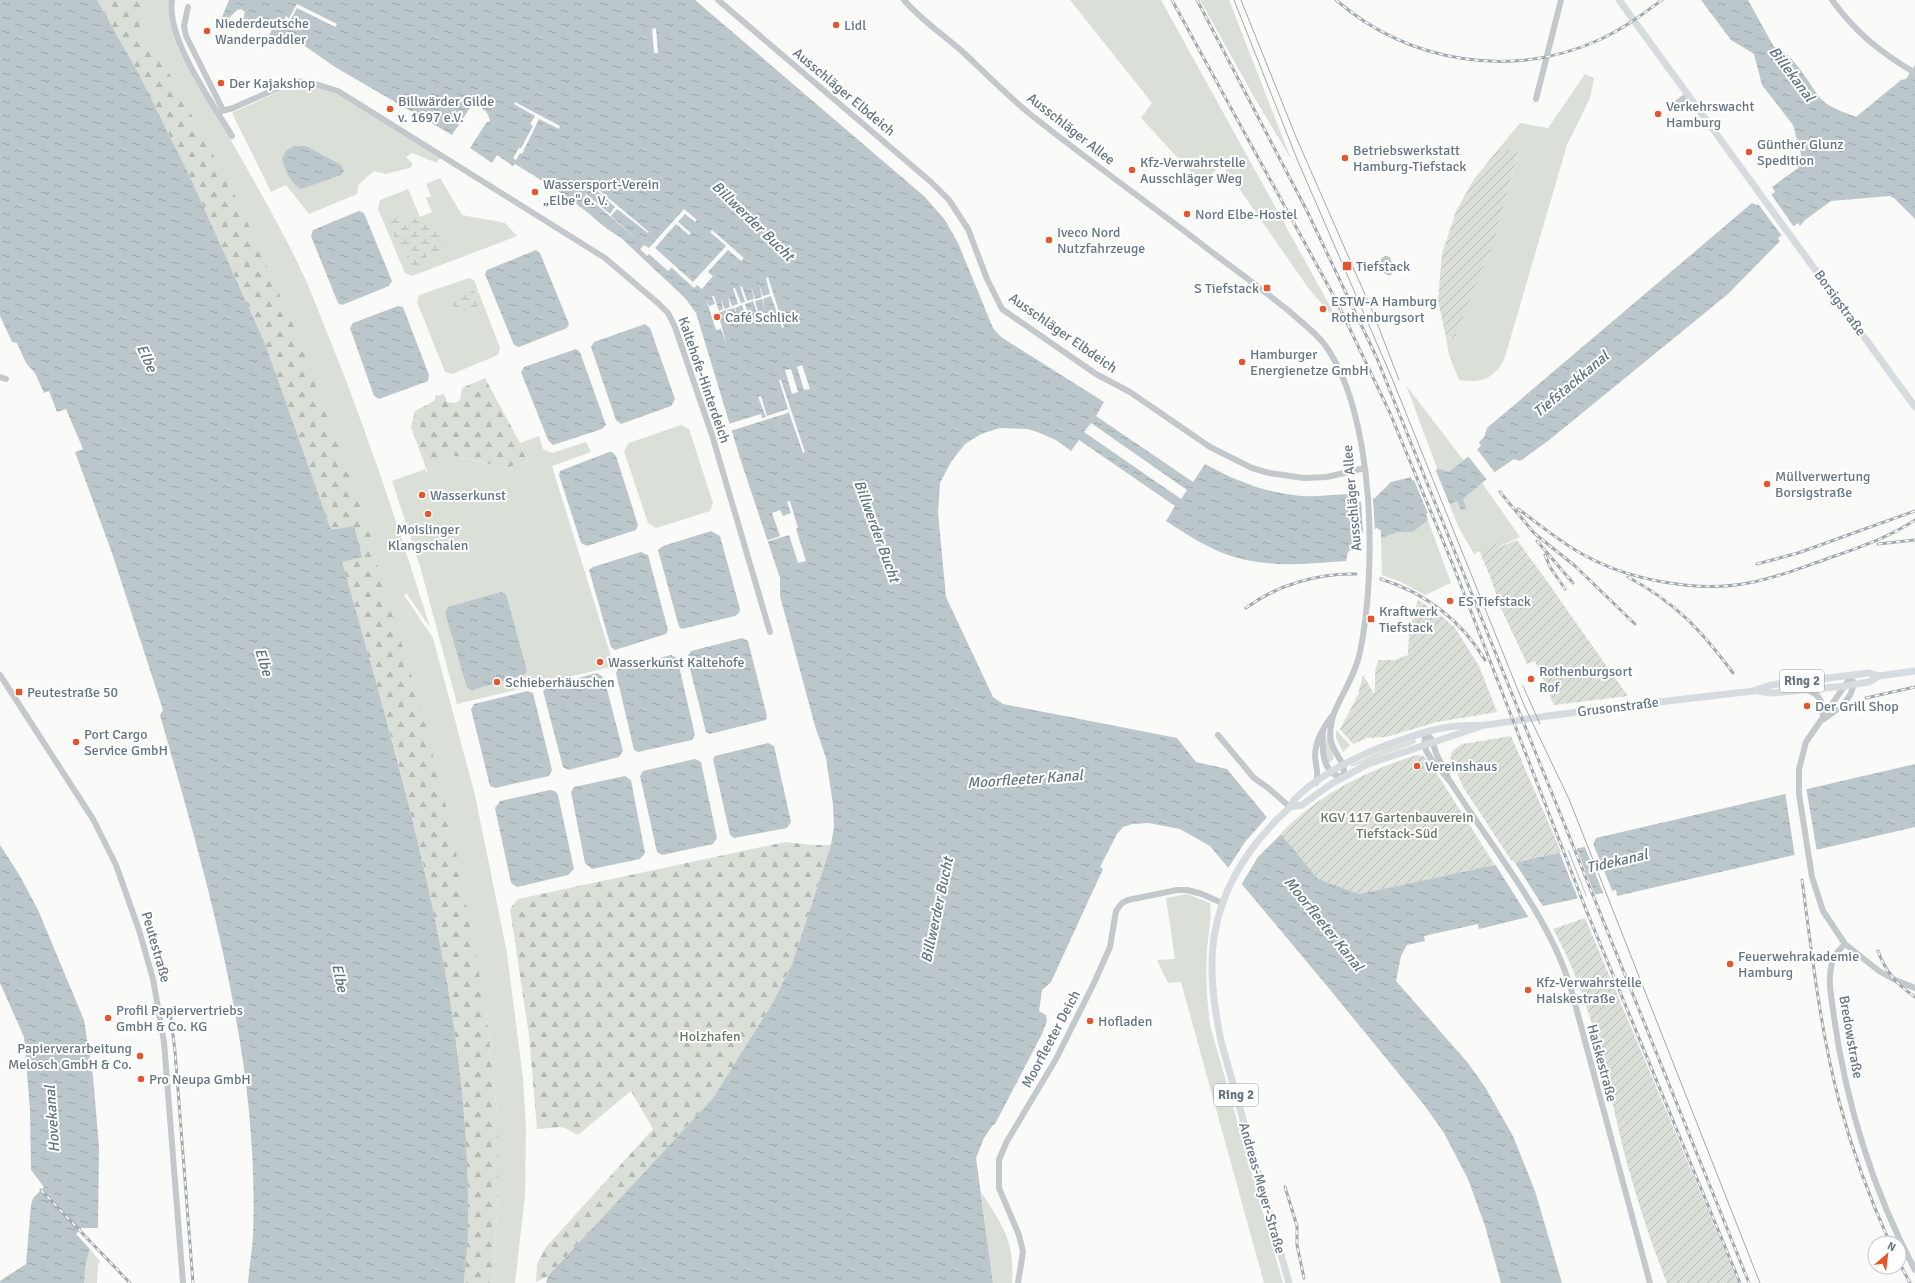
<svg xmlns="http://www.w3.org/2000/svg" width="1915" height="1283" font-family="Signika,sans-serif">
	<defs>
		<pattern id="forest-firs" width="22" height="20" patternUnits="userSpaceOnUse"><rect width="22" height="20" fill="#dadfd7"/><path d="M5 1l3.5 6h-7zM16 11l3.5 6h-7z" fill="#b4b9b4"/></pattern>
		<pattern id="wetland-marsh" width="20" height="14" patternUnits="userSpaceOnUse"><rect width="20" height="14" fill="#dadfd7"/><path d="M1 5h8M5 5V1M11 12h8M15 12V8" fill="none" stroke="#b4b9b4"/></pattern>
		<pattern id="garden-furrows" width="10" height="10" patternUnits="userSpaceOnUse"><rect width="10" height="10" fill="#dadfd7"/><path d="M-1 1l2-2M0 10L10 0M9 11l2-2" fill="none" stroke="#b4b9b4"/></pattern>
		<pattern id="water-ripples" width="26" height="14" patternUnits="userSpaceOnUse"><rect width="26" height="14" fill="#bbc7cb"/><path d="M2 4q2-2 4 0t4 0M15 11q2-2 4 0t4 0" fill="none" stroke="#9ca6aa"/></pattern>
	</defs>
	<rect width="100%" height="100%" fill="#fafaf8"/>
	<path fill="#dadfd7" d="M142,0H169C165,45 204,92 225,130C251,176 279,223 302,272C313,295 322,321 332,345C369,437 400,532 430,627L406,593L404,595L433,638L475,795L507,953L523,1079L526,1127L525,1196L515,1283H493L498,1192V1122L486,1010L378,569L370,530L169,73L142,33Z
		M1070,0H1161L1341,326L1309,289L1222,164L1202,184L1141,118L1152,103Z
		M1200,0H1229L1291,159L1253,95Z
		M1585,74L1594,78L1590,98L1567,145L1504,360C1493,380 1480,383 1459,380L1449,355L1446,337L1455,338L1495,238L1519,151H1497L1520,123L1548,128Z
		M291,86H313L336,92L440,158L437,163L412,153L406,157L413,164L410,168L386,174L374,171L359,184L357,194L309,214L286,185L271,192L232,113Z
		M440,178L462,215L505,223L517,236L412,276L405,273L378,209L380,200L408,189L420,217L432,212L426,198L431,196L426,184Z
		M469,278L474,280L500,348L498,355L452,374L445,372L417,302L419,295Z
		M1406,385L1464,461L1449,472L1437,468Z
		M681,425L689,429L713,503L710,511L656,528L648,523L624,451L629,443Z
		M539,436L543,449L552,453L586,442L591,452L552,466L614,666L457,704L420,566L392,481L425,469L429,475L450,455L506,468L528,461L520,443Z
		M1482,483L1520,537L1498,547L1496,542L1474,554L1460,530L1449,504L1463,499Z
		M1428,520L1451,583L1425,595L1401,582L1382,575L1381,538L1398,532H1413Z
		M1328,729V738L1334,759L1328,763L1325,748Z
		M1336,730L1350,745L1343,752L1336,738Z
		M1415,739L1416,743L1351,767V765L1385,749Z
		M1187,894L1210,903C1212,920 1208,934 1207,950C1205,975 1207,1000 1210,1025L1283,1283H1264L1181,982L1168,983L1157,960L1175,959L1166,898Z
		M981,1192C1003,1226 1015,1241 1012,1283H993Z
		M90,1249L101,1263H98L97,1283H84L86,1262Z"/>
	<path fill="url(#forest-firs)" d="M97,0H142V33L169,73L238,201L295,329L370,530L378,569L418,696L451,826L486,1010L498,1122V1192L493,1283H464L468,1228L465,1141L458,1053L439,940L423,863L396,754L341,562L354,526L331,531L266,346L191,179L140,76Z
		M485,378L520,443L528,461L506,468L451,455L429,476L411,427L415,411L434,401L436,396L444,394L447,402L455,403L460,400L462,388Z
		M785,842L812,845H831L792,964L772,1004L713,1098L548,1276L536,1282L537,1264L546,1247L653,1129L631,1091L578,1135L563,1127L537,1129L529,1035L510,909L518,899Z"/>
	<path fill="url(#wetland-marsh)" d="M398,217C403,217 409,216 414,218C429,222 446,236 442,252L428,253L420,269L412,266L398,240L390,230L389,222Z
		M470,288L475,292V297L480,302L477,307L456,312L451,300L454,295H462Z"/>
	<path fill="url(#garden-furrows)" d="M1519,150L1495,238L1455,338L1446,337L1438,300L1442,254L1456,211L1474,179L1497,151Z
		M1517,540C1555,591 1590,644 1628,696L1554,705L1535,661L1527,664L1500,606L1491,579L1479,550L1496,542L1499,547Z
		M1418,600L1437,612L1455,628L1479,666L1497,712L1437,722L1386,737L1367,738L1353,744L1340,729L1358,695L1363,675L1374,694C1377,682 1372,672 1379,660H1395L1408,655C1408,636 1412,619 1418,600Z
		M1511,736L1561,852L1513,863L1463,787L1450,757L1453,750L1462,744Z
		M1417,755L1423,756L1428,760L1495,865L1359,894L1318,879L1280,834C1318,795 1365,771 1417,755Z
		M1585,918L1725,1251L1738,1283H1667C1649,1238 1634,1191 1622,1144C1605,1071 1590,995 1553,929Z"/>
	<path fill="url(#water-ripples)" fill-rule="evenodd" d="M0,0H97L140,76L191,179L266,346L331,530L354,526L362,557L342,562C403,779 471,1000 468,1228C468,1246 465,1265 464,1283H248C249,1268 252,1252 253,1236C260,1058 208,884 160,715L163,710L112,553L75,452L83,449L66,409L57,412L49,391L44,393L35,373L26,363L17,343L12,342L0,316Z
		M229,0H695L925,197L945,220L958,243L993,328L1001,337L1104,402L1096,416L1193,482L1205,464C1236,481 1268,494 1303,496C1320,497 1338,494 1355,494L1356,498L1359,502L1375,498L1391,482L1411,477L1412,481L1436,471L1437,468L1449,472L1481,446L1479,442L1484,437L1487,428L1752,203L1757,205L1775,192L1772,187L1798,168L1802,158L1793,125L1762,85L1754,54L1731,40L1701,0H1748L1774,47C1794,53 1809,85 1822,100C1830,108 1846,113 1856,117L1901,80L1906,79L1915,65V219L1895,199L1890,196L1831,201L1805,220L1800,226L1798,223L1778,238L1780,241L1728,294L1548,441L1520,461L1514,459L1495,472L1463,499L1466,508L1461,510L1458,501L1426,514L1428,520L1413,532H1398L1381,538V531L1377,528L1375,529V532L1363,533L1361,531L1358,535L1359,545L1348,552L1346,561C1307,564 1268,568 1231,556C1207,548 1186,534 1166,521L1175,506L1079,440L1071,451L1056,440L1035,431L1027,429L1000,428L981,434L965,444L951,462L940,483L938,513L946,597L993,697L1003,704L1177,738L1196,762L1227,769L1318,879L1359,894L1495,865L1513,863L1593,845L1596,838L1915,764V827L1617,896L1616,890L1543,906L1528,917L1479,929L1478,924L1424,936L1425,941L1407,945L1401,956L1396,981L1468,1063L1485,1087L1513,1136L1535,1191L1562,1283H1501L1485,1226L1468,1179L1444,1133L1425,1106L1327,986L1210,846L1180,829L1148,823L1132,824L1123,827L1117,834L1100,867L1103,869L1051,982L1042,990L1039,1011L1046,1015L1047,1021L1042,1034L995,1124L993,1125L984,1138L976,1158L993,1283H546L548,1276L713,1098L772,1004L792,964L831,845L834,827L833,805L826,758L815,726L780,596V578L740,458L696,313L685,298L620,237C605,229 595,218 583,209C561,192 538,178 515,164L513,166L497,155L492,163L470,148L486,123L490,121C488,111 482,106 472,105L452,135L335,67L289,35L275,40L269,36L273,27L257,18L245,29L241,28L245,12L241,9L237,10L226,21L222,17ZM1091,423L1187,490L1181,499L1084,432Z
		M294,146H306L341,165L344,171L341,175L301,189C289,181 286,172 282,159L286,151Z
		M359,211L364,213L392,281L389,286L342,305L338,303L311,236L313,230Z
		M536,250L540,253L569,324L567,328L519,347L514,345L485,274L487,270Z
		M1385,256L1390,257L1394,271L1390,276L1384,273L1380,265L1381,259Z
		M398,306L403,307L429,375L428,381L379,399L374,396L350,328L353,323Z
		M645,324L650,328L675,399L671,406L621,424L616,420L591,347L594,342Z
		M576,349L580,352L606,425L602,429L553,445L548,440L521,372L524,367Z
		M609,452H612L616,456L638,525L636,530L587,546L581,543L559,475L560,471Z
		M711,531L720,536L740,609L739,613L735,616L682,629L679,627L658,550L663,546Z
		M641,552L648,555L668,630L666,634L615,650L611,647L589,570L593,567Z
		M501,592L506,594L527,671L524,675L472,690L467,688L445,612L448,607Z
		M742,638L748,641L767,716L766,720L710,734L706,732L687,657L691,651Z
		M671,655L677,658L695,735L692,740L638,752L634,750L616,673L618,669Z
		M597,673L604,678L623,751L619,757L568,770L563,767L543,691L548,686Z
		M527,691L533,693L552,770L549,776L495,788L490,786L471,709L474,704Z
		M768,743L774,746L791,822L787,828L734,838L730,835L713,759L715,756Z
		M695,759L701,762L717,838L713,844L662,855L657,852L640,776L643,771Z
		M625,776L631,780L645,853L640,859L592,869L585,863L571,792L574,787Z
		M550,790L555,791L558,795L574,869L568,875L517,887L511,883L495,808L500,801Z
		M0,845L20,876L38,910L84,1020L93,1076L99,1147L98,1228H82L76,1234L90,1249L86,1262L84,1283H0V1281L26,1264L31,1205L33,1198L44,1187L31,1170L30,1110L24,1037L0,983Z"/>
	<path fill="#fafaf8" d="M297,4L337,24L335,27L297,8L291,19L296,23L294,26L284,20L286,16L289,18Z
		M656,28L658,53H654L652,29Z
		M515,102L560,126L559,129L539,119L522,154L520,153L516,160L513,158L519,148H521L533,126L530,124L535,116L514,104Z
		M593,185L649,232L648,233L617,209L611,216L638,240L585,195L586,194L610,214L615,207L592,186Z
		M1771,194L1794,227L1782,236L1758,204Z
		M684,209L697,220L695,222L685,214L678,222L691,233L689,235L676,224L655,248L693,282L726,246L710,232L712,230L744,258L741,261L728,250L708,272L713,276L702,289L697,285L694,288L672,268L673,266L668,271L649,254L647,256L640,249L644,245L649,248Z
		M768,277L784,327L782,328L771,296L763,299L765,311L762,299L755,301L764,332L753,301L745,304L750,320L748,321L742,305L735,308L738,318L734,308L727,310L730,322L726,310L718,313L727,345L721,329L716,330L706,299L709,306L715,304L712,296H714L719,311L723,309L721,299L725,309L730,307L728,296L732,306L738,304L733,288H735L741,303L745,302L740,287L742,286L747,301L754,299L751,286L755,299L762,297L759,284L763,296L770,294L766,278Z
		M802,365L810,389L804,390L797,367Z
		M791,369L798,392L792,394L785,370Z
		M779,380H781L805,452L803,453L788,410V413L730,431L728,424L761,414L762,418L766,417L758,397L761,396L767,416L788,409Z
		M1476,448L1496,474L1488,481L1467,455Z
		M1436,471L1450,505L1428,514L1414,480Z
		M1373,499L1375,532L1363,533L1361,500Z
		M790,501L798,528L796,529L806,561L798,563L789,535L766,542L765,541L780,536L772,513L780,510L783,516L791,513L787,502Z
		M1806,787L1817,852L1795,857L1785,792Z
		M1268,816L1282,833L1258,857L1241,885L1227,870L1245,842Z
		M1592,841L1613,893L1604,895L1584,845L1591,843Z
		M1576,847L1596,897L1588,899L1568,848Z
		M1565,849H1567L1587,899L1579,901L1559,851Z
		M1514,861L1544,908L1539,910L1529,918L1495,864Z"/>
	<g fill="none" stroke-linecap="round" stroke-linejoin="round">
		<path stroke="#c3c8cc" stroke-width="6" d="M172,0C166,39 212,102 232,136
			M718,0L931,182L949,200L968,229L987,279L1002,309L1096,374L1130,392L1210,447L1252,468L1269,473L1304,478L1327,477L1365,468
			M904,0C922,21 944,35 964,53C986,74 1007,95 1030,114C1090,162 1153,206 1213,253C1239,272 1264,291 1289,311C1301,322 1315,332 1325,345C1375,414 1377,571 1360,652C1355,677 1341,694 1333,716C1331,724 1329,733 1331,741C1333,754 1348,763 1343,777C1321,775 1322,747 1323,730
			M1832,0C1856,33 1880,52 1915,73
			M188,7L184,26L186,36L223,110
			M1536,99L1561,0
			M1673,106L1688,95
			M218,112L233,108L294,81L312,83L338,91L605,258L659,304L668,313L675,327L712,435L770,632
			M0,377L6,379
			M0,675L93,819L116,865L139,930L153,979L164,1042L183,1283
			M1852,675L1806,742L1799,769V794L1812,877L1823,911L1845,944L1879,971L1895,980L1915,988
			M1808,690C1822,696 1823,704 1823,718
			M1824,719C1837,710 1855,698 1853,681
			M1426,732C1424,739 1424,744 1426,750C1432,763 1444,773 1452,784C1492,848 1550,917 1571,989L1650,1283
			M1426,732L1432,740L1436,753L1448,777
			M1218,735L1254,778L1267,787L1290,807
			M1316,783C1319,774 1316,766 1315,757C1315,741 1323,728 1332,716
			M1845,944C1839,950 1834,955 1832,963C1827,981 1832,1000 1834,1017C1846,1104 1874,1193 1915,1270
			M1018,1283L1023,1252L1019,1235L999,1188V1160L1006,1143L1056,1059L1094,983L1110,947L1116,911L1122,903L1128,900L1177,890H1187L1202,894L1222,903"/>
		<path stroke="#d6dbdf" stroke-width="7" d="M1619,0L1915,407
			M1757,691L1772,693L1845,686L1869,682L1879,676L1915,671
			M1290,807L1302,805L1331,784L1368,764L1479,727
			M1289,1283L1221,1041C1214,1007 1209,972 1214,937C1222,886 1250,844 1287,810C1291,806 1293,801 1296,798C1320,773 1371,749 1404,739C1422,733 1440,727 1459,726C1467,725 1476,726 1485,725C1509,722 1532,718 1555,715C1621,706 1687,699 1753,691L1771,685L1869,673L1879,676"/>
		<path stroke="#a2aab0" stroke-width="1" d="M1234,0L1297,159L1391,376L1524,705L1569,799L1760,1283
			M1241,0L1296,137L1374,315L1399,380
			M1523,686L1540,724"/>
		<g stroke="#a2aab0" stroke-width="3">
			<path id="rail" d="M1172,0L1337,302L1390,413L1455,570L1585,907L1740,1283
				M1197,0L1306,209L1376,356L1749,1283
				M1336,0C1409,63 1513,80 1601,39C1623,29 1643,14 1662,0
				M1500,492L1534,533L1575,566L1635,624
				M1518,509C1541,525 1562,544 1586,556C1629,580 1699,593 1748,583C1772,579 1795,570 1818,562C1851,550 1885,540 1915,520
				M1537,541L1573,583
				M1878,544L1915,540
				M1545,555L1550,567L1565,589
				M1757,564L1798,553L1915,511
				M1628,577C1676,603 1701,630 1733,673
				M1381,579C1425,593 1461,620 1485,660
				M1246,608C1277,585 1318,573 1356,574
				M1866,698L1915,687
				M1802,880C1812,954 1820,1029 1839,1101C1852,1150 1869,1197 1890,1243
				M1878,951C1885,971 1897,985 1915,997
				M170,1011L175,1051L193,1283
				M1285,1187L1297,1226V1245L1304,1278
				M41,1190L130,1283
				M1899,1262L1910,1283"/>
		</g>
		<use href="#rail" stroke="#fff" stroke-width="1.5" stroke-dasharray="4.5" stroke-linecap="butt"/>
	</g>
	<g fill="#e4572e" stroke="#fff" stroke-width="1.5">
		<circle cx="836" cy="25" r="4"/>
		<circle cx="207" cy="31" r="4"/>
		<circle cx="221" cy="83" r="4"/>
		<circle cx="390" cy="109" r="4"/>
		<circle cx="1658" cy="114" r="4"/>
		<circle cx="1749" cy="152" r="4"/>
		<circle cx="1345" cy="158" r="4"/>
		<circle cx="1132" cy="170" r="4"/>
		<circle cx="535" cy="192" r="4"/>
		<circle cx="1187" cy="214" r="4"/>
		<circle cx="1049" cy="240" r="4"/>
		<rect x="1342" y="261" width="10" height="10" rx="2"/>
		<rect x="1263" y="284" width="8" height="8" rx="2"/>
		<circle cx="1323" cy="309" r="4"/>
		<circle cx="717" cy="317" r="4"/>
		<circle cx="1242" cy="362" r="4"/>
		<circle cx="1767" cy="484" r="4"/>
		<circle cx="422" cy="495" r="4"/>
		<circle cx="428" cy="514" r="4"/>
		<circle cx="1450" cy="601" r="4"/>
		<rect x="1367" y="615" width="8" height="8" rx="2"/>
		<circle cx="600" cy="662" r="4"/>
		<circle cx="1531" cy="679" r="4"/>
		<circle cx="497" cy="682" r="4"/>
		<rect x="15" y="688" width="8" height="8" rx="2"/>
		<circle cx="1807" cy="706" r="4"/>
		<circle cx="76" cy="742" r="4"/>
		<circle cx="1417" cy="766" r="4"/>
		<circle cx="1730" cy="964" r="4"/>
		<circle cx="1528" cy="990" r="4"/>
		<circle cx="108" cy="1018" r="4"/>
		<circle cx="1090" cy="1021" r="4"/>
		<circle cx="140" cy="1056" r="4"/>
		<circle cx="141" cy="1079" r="4"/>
	</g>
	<g text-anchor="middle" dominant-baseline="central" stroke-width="4" stroke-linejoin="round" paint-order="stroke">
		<g fill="#fff" stroke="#939fa8" stroke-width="1">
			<rect x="1780" y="670" width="44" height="22" rx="3"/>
			<rect x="1214" y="1084" width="44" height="22" rx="3"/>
		</g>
		<g font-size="13" font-weight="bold" fill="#657683">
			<text x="1802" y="681">Ring 2</text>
			<text x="1236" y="1095">Ring 2</text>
		</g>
		<g font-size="14" fill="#657683" stroke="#fff" text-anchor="start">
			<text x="215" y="23">Niederdeutsche<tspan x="215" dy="16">Wanderpaddler</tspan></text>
			<text x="844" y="25">Lidl</text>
			<text x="229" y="83">Der Kajakshop</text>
			<text x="398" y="101">Billwärder Gilde<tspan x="398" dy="16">v. 1697 e.V.</tspan></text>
			<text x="1666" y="106">Verkehrswacht<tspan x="1666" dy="16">Hamburg</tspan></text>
			<text x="1757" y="144">Günther Glunz<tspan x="1757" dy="16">Spedition</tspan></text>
			<text x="1353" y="150">Betriebswerkstatt<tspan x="1353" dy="16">Hamburg-Tiefstack</tspan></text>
			<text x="1140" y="162">Kfz-Verwahrstelle<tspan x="1140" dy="16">Ausschläger Weg</tspan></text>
			<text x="543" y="184">Wassersport-Verein<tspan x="543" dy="16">„Elbe" e. V.</tspan></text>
			<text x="1195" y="214">Nord Elbe-Hostel</text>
			<text x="1057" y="232">Iveco Nord<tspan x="1057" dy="16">Nutzfahrzeuge</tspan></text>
			<text x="1356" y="266">Tiefstack</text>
			<text x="1259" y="288" text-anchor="end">S Tiefstack</text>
			<text x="1331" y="301">ESTW-A Hamburg<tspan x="1331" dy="16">Rothenburgsort</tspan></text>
			<text x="725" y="317">Café Schlick</text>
			<text x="1250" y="354">Hamburger<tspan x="1250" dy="16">Energienetze GmbH</tspan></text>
			<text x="1775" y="476">Müllverwertung<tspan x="1775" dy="16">Borsigstraße</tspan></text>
			<text x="430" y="495">Wasserkunst</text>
			<text x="428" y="529" text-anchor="middle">Moislinger<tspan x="428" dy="16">Klangschalen</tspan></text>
			<text x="1458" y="601">ES Tiefstack</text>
			<text x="1379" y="611">Kraftwerk<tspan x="1379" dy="16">Tiefstack</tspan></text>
			<text x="608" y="662">Wasserkunst Kaltehofe</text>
			<text x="1539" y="671">Rothenburgsort<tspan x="1539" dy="16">Rof</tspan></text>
			<text x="505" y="682">Schieberhäuschen</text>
			<text x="27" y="692">Peutestraße 50</text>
			<text x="1815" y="706">Der Grill Shop</text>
			<text x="84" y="734">Port Cargo<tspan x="84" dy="16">Service GmbH</tspan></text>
			<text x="1425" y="766">Vereinshaus</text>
			<text x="1738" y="956">Feuerwehrakademie<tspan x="1738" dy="16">Hamburg</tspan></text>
			<text x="1536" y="982">Kfz-Verwahrstelle<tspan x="1536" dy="16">Halskestraße</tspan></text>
			<text x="116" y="1010">Profil Papiervertriebs<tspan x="116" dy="16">GmbH &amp; Co. KG</tspan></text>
			<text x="1098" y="1021">Hofladen</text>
			<text x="132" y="1048" text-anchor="end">Papierverarbeitung<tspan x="132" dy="16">Melosch GmbH &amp; Co.</tspan></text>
			<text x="149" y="1079">Pro Neupa GmbH</text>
		</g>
		<g font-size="14" fill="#657683" stroke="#fff">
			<text transform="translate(844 92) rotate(40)">Ausschläger Elbdeich</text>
			<text transform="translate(1071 129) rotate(38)">Ausschläger Allee</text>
			<text transform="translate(1840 303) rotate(54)">Borsigstraße</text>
			<text transform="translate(1063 333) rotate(35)">Ausschläger Elbdeich</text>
			<text transform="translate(704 380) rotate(71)">Kaltehofe-Hinterdeich</text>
			<text transform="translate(1352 498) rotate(-95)">Ausschläger Allee</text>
			<text transform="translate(1618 707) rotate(-7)">Grusonstraße</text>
			<text transform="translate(156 947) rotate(74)">Peutestraße</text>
			<text transform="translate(1851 1037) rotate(80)">Bredowstraße</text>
			<text transform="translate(1051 1039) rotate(-62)">Moorfleeter Deich</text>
			<text transform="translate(1602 1063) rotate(75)">Halskestraße</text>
			<text transform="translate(1262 1188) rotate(74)">Andreas-Meyer-Straße</text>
		</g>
		<g font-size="14" fill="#687a64" stroke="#fff">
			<text x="1397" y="817">KGV 117 Gartenbauverein<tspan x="1397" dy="16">Tiefstack-Süd</tspan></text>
			<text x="710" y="1036">Holzhafen</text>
		</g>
		<g font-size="15" font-style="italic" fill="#60757c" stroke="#fff">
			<text transform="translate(1792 74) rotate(53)">Billekanal</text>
			<text transform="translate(753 221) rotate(44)">Billwerder Bucht</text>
			<text transform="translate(147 358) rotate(65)">Elbe</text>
			<text transform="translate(1571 384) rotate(-40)">Tiefstackkanal</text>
			<text transform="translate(877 531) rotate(70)">Billwerder Bucht</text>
			<text transform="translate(264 662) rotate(73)">Elbe</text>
			<text transform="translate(1025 779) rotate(-4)">Moorfleeter Kanal</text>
			<text transform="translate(1617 861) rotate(-13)">Tidekanal</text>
			<text transform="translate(937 910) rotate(-78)">Billwerder Bucht</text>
			<text transform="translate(1324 924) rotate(51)">Moorfleeter Kanal</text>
			<text transform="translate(340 978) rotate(77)">Elbe</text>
			<text transform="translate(52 1119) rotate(-94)">Hovekanal</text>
		</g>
	</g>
	<g transform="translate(1887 1255) rotate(28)"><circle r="19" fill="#ffffff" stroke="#c1c8cd"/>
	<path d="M0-3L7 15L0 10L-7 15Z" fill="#e4572e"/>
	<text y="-6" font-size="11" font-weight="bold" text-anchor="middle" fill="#657683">N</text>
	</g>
</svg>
